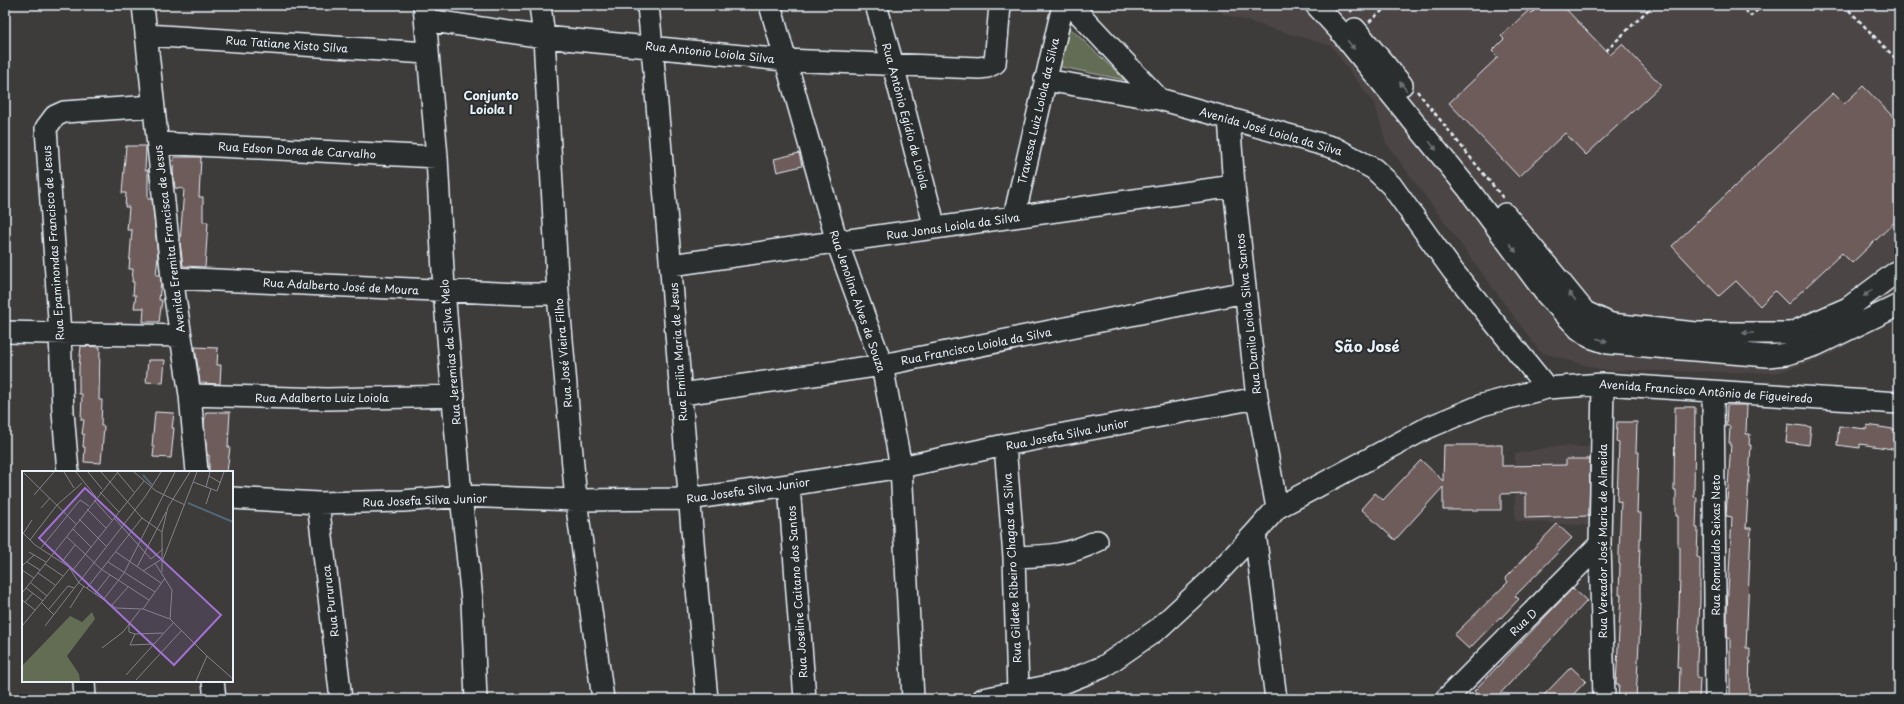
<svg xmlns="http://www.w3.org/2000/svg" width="1904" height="704" font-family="'Playpen Sans',sans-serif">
	<rect width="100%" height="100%" fill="#3e3b3b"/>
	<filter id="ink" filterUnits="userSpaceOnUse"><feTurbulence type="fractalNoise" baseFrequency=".025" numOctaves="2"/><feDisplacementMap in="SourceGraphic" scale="8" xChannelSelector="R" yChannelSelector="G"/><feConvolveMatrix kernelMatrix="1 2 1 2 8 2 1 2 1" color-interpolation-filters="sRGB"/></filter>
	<g filter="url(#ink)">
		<path fill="#4c4544" d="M1216,5H1899V316L1824,358L1776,373L1601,370L1540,352L1386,143L1375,105L1331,46L1223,14Z
			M1554,446L1589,447L1591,526L1515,521V454Z"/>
		<path fill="#636d54" stroke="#a6afa6" d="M1067,25L1125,80L1057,66Z"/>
		<path fill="#6e5b5a" stroke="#e8f1f8" d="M1540,5H1562L1610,55L1622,44L1661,85L1586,155L1565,133L1519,177L1449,103L1498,57L1492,51L1504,39L1501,36L1529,10L1532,13Z
			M1863,86L1899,123V218L1852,263L1842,253L1788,304L1775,291L1760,306L1736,281L1719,296L1672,246L1833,93L1844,104Z
			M126,146H146L145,170H148V199H152L158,257L156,275H160L161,282L159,300H162L159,322H143L144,308H134L136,295H133L134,282H132L133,269H129L132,230H127L129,207H125L126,193H122Z
			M799,153L802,166L777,172L774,159Z
			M174,157H201L199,197H203V222H208L205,267L183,266L180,242L184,189L175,188L173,171Z
			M81,346L100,347L99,400H102L101,426H104L101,463L84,462L85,447H83L84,434H82L84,420H81L82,394H79V367Z
			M195,347L218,348L217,365H221L220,384L200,383Z
			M148,360H165L163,383L146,382Z
			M1727,405H1747L1746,434H1750L1749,445H1751L1746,528H1751L1746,648H1750L1749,698H1730V638H1727V610L1732,517L1726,516L1731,443H1729L1730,426H1726Z
			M1675,407H1695L1694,497H1697L1696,528H1698L1697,557L1700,558V601L1697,660V678H1700L1699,698H1679L1680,668H1677L1680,577V547H1678V516H1676V490H1674Z
			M155,412L174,413L172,428H174L171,458L153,457L154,447L152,446Z
			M206,412H230L228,447H230L227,472H209V455H207L204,422Z
			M1617,422H1637L1636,452H1639L1637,513H1641L1639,575H1640V604H1641L1636,699H1618L1619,684H1616L1621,595H1619L1620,564H1619V553L1621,502L1617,501L1619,442L1616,441Z
			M1788,424L1811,427L1809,445L1786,442Z
			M1867,425L1899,430V450L1860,444V448L1837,445L1839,426L1867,429Z
			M1444,445H1502V466L1566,465V459H1590L1589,516L1526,518V493L1501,494V510H1443V487L1395,540L1361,509L1375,493L1383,500L1421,460L1443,481Z
			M1557,524L1572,538L1515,596L1519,599L1501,618L1500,617L1469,649L1454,635L1508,582L1505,578Z
			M1573,588L1587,601L1495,699H1482L1474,691Z
			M1571,667L1586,681L1569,699H1540Z"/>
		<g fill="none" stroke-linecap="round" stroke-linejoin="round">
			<g stroke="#e8f1f8" stroke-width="24">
				<path id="minor" d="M143,5L172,278L190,395L197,472
					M424,5L437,157L444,290L461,496L472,600L476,699
					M540,5L544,37L558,294L576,500L603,699
					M648,5C670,236 685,468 707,699
					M770,5L837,242L882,365L901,467L913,699
					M876,5L893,65L935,228
					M1071,5L1159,99
					M1316,5L1339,30L1469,190L1546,294L1579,329L1590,337L1608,343L1768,356L1787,354L1816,345L1899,305
					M426,20L544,37L785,60L979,68L987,67L995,63L1000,5
					M1355,29L1402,85
					M146,35L427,53
					M1045,80L1159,99L1335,148L1374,169L1391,185L1453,271L1547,388
					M1229,118L1234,186L1257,398L1277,508
					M158,143L437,157
					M1505,214L1585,312L1611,324L1696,333H1791L1848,308L1899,270
					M1014,217L1063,5
					M671,265L1234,186
					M172,278L522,294H558
					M5,332L181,336
					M1603,384L1600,544L1604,699
					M1713,392L1716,699
					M682,394L882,365L1245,292
					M190,395L327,399L454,396
					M1005,445L1014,557L1018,691
					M68,472L63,412L60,334L46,128L55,116L64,112L153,106
					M789,485L805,699
					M232,498L318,503L403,501L461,496L576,500L688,499L789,485L901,467L1005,445L1257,398
					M318,503L341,699
					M1255,533L1276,699
					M1014,557C1046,556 1067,556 1097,541
					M84,681L85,699
					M213,681L215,699
					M983,699L1063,683L1103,667L1158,629L1211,580L1255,533L1277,508L1427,428L1482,405L1547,388L1603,384L1899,403
					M1446,699L1600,544"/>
			</g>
			<path stroke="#e8f1f8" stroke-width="2.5" stroke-dasharray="4 3" stroke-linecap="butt" d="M1346,5L1352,12
				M1740,5L1751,16L1763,5
				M1844,5L1899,62
				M1369,22L1389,5
				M1606,51L1653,5
				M1417,91L1503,198"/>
			<use href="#minor" stroke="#2a2d2e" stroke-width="21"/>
		</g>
		<defs><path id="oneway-solid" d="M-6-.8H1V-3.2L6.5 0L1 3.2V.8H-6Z"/></defs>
		<g fill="#6c7275">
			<use href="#oneway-solid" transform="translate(1351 45) rotate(51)"/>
			<use href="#oneway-solid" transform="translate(1403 86) rotate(-128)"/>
			<use href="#oneway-solid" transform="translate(1433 146) rotate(51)"/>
			<use href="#oneway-solid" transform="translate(1513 248) rotate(53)"/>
			<use href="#oneway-solid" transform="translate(1868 293) rotate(143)"/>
			<use href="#oneway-solid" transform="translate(1572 296) rotate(-130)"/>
			<use href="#oneway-solid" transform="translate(1748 333) rotate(180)"/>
			<use href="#oneway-solid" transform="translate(1602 340) rotate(18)"/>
		</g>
	</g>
	<g text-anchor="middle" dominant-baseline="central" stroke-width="4" stroke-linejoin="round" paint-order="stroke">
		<g font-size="11" fill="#e8f1f8" stroke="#2a2d2e">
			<text transform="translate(287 44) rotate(4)">Rua Tatiane Xisto Silva</text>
			<text transform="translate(710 52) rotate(6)">Rua Antonio Loiola Silva</text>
			<text transform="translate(1038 111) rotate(-77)">Travessa Luiz Loiola da Silva</text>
			<text transform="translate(906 116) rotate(75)">Rua Antônio Egídio de Loiola</text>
			<text transform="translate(1271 131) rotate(16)">Avenida José Loiola da Silva</text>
			<text transform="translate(297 150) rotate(3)">Rua Edson Dorea de Carvalho</text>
			<text transform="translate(953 226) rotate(-8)">Rua Jonas Loiola da Silva</text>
			<text transform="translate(169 239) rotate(-97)">Avenida Eremita Francisca de Jesus</text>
			<text transform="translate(53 243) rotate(-94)">Rua Epaminondas Francisco de Jesus</text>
			<text transform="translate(341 286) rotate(3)">Rua Adalberto José de Moura</text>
			<text transform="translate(858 301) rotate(71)">Rua Jenolina Alves de Souza</text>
			<text transform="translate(1248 314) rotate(-96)">Rua Danilo Loiola Silva Santos</text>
			<text transform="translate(976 346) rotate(-11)">Rua Francisco Loiola da Silva</text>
			<text transform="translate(450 352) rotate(-95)">Rua Jeremias da Silva Melo</text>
			<text transform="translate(678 352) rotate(-94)">Rua Emilia Maria de Jesus</text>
			<text transform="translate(563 353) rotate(-95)">Rua José Vieira Filho</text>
			<text transform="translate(1706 391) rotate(4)">Avenida Francisco Antônio de Figueiredo</text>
			<text x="322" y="397">Rua Adalberto Luiz Loiola</text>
			<text transform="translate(1067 434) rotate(-11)">Rua Josefa Silva Junior</text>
			<text transform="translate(748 490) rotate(-8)">Rua Josefa Silva Junior</text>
			<text transform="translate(425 500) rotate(-2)">Rua Josefa Silva Junior</text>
			<text transform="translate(1602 541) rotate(-90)">Rua Vereador José Maria de Almeida</text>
			<text transform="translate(1715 545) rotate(-90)">Rua Romualdo Seixas Neto</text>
			<text transform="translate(1012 568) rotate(-93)">Rua Gildete Ribeiro Chagas da Silva</text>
			<text transform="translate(797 592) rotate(-94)">Rua Joseline Caitano dos Santos</text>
			<text transform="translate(330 601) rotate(-97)">Rua Pururuca</text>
			<text transform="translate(1523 622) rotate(-45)">Rua D</text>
		</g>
		<g font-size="12" font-weight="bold" fill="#e8f1f8" stroke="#2a2d2e">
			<text x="491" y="95">Conjunto<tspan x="491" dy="14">Loiola I</tspan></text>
		</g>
		<g font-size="15" font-weight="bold" fill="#e8f1f8" stroke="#2a2d2e">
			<text x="1367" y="345">São José</text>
		</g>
	</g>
	<g transform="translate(22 471)">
		<rect width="211" height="211" fill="#3e3b3b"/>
		<path d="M70,141L73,148L45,185L57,203L58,210H0V195L48,145L60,151Z" fill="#636d54"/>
		<path fill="none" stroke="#526776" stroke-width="2" d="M121,4L130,14M166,32L211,51"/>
		<path fill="none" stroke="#828487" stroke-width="1" d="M42,1L52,17M54,1L74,26M66,1L80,18M79,1L120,47L140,61M95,1L112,21M112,1L134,20L163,34M2,2L54,53M187,5L199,12M171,11L195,20L202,1M184,16L188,1M78,21L97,41M12,24L32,1M72,29L90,49M184,33L189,18M19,37L28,27M65,38L84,57M92,47L129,88L141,78M57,48L84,75M51,58L69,76M0,61L13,74L47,96L57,112L94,137L121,138L148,148L185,185L211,208M1,63L10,49M45,66L79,98L127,129M8,69L35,34L60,12M19,77L58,29L67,35M7,81L24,91M94,81L139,112M5,91L18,99M40,91L53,74M86,91L133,121M140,91L175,1M133,92L150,119L148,148M23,93L41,105M0,95L12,84M115,96L144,41M0,99L12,107M50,100L122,10M121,100L140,88M140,101V61L146,36L168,1M16,102L33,114M9,112L25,125M4,117L21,130M65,117L120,47M0,122L96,1M73,123L88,104M0,129L13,139M81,129L102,102L153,1M3,131L11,122M19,131L32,144M90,134L106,116M48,137L62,115M27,138L46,115L52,117M121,138L143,107M107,153V161L113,163M0,155L48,97M23,155L123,26L139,1M132,173L108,174L113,163L141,162M80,177L101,161L118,139M104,204L152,151M114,209L160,159M174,210L185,185"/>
		<path fill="#a171d3" fill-opacity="0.15" stroke="#a171d3" stroke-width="2" d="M63,17L199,144L152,194L17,67Z"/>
		<rect width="211" height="211" fill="none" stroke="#e8f1f8" stroke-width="2"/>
	</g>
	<rect width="1904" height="704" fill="none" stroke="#2a2d2e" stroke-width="20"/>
	<rect x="10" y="10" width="1884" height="684" fill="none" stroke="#e8f1f8" stroke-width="1.5" filter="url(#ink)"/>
</svg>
